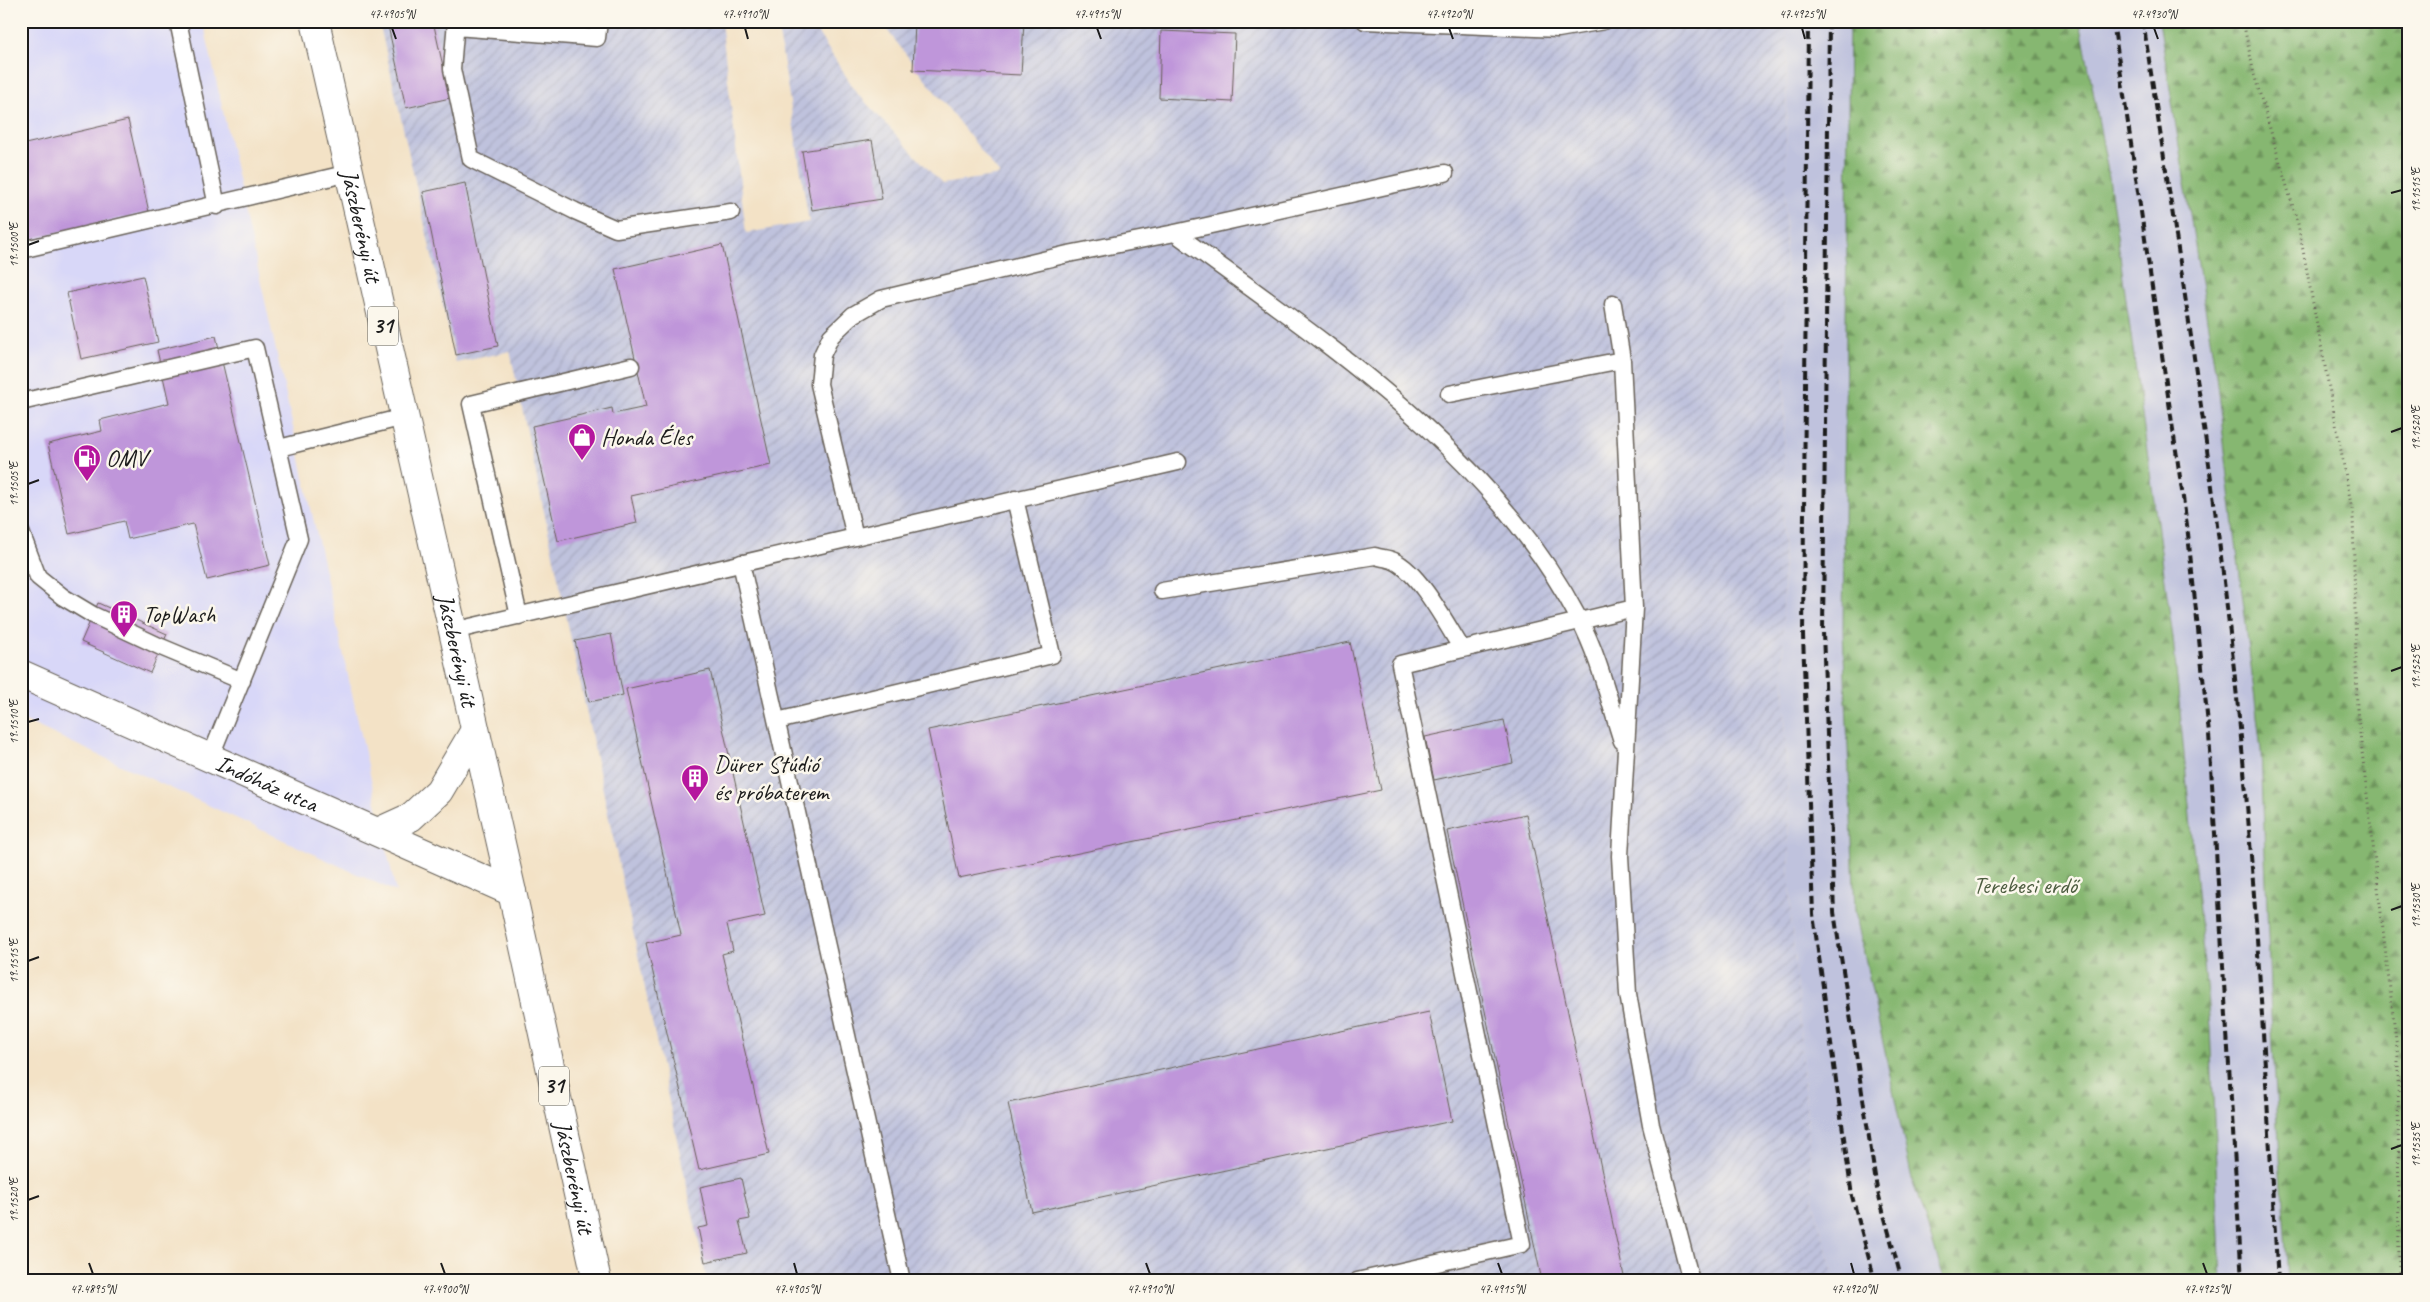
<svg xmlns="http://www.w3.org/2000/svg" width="2430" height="1302" font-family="Caveat,sans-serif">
	<defs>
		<pattern id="industrial-furrows" width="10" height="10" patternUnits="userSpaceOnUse" patternTransform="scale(1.25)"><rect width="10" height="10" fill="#bfc2dd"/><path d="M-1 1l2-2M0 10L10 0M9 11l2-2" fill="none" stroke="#a4a6bd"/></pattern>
		<pattern id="forest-firs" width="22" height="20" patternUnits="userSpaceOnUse" patternTransform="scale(1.25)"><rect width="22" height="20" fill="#86b771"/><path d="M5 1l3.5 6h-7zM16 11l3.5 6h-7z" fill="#6d945c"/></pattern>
	</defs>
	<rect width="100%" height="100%" fill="#fbf7ec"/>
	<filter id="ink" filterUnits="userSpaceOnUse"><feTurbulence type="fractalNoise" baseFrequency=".02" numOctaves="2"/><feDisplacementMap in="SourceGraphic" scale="10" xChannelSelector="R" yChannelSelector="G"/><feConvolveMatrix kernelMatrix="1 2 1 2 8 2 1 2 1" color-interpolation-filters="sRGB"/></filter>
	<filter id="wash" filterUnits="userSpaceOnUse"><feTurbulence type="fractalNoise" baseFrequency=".0096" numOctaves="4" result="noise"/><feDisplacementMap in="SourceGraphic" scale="20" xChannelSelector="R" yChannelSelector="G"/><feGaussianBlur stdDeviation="1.12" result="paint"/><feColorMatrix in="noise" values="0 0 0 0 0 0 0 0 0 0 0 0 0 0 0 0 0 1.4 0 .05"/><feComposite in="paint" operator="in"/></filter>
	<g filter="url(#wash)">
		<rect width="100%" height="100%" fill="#f3e2c6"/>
		<path fill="#d8d7f8" d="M21,21H203L396,892L21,719Z"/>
		<path fill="url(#industrial-furrows)" d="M379,21H721L746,233L809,222L777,21H810L857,93L942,184L1000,175L880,21H1787L1783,637L1791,915L1814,1205L1836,1281H707L510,351L456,363Z"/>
		<path fill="#bfc2dd" d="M1787,21H1849L1843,631L1855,911L1912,1179L1945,1281H1836L1814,1205L1791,915L1783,637Z
			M2080,21H2159L2163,48L2216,376L2261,750L2271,1016L2288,1281H2221L2210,1027L2173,638L2109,177Z"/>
		<path fill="url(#forest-firs)" stroke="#516a46" d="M1849,21H2080L2109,177L2173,638L2210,1027L2221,1281H1945L1912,1179L1855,911L1843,631Z
			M2159,21H2409V1281H2288L2271,1016L2261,750L2216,376Z"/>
		<g id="blocks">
			<path fill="#bf96da" d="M387,21H433L450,98L406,108Z
				M915,21H1024L1021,75L913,70Z
				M1161,31L1235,34L1232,102L1159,98Z
				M128,120L149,212L21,241V145Z
				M872,140L882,199L812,210L802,151Z
				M465,183L498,346L456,355L423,192Z
				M722,245L771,465L631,496L637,523L558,541L532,426L612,408L613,414L646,407L615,269Z
				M143,276L158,342L81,359L67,293Z
				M216,336L270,565L207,580L193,524L128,539L124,521L69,534L48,444L102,431L100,420L169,403L157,350Z
				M98,603L167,634L150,673L81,642Z
				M611,634L623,695L589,702L575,641Z
				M1350,642L1381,790L959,878L928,730Z
				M710,670L765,916L727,924L733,951L722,954L769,1154L699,1170L646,943L681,935L626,689Z
				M1504,720L1513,763L1434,780L1425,737Z
				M1526,814L1625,1281H1542L1447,831Z
				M1429,1012L1452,1121L1032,1212L1008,1103Z
				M741,1178L750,1219L739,1221L747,1253L705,1262L698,1228L708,1226L700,1187Z"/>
		</g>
	</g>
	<g filter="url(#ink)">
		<use href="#blocks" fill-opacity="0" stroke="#676158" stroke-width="1"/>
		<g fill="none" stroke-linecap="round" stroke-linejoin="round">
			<g stroke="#676158" stroke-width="19">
				<path id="service" d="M178,21L217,206
					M456,21L452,69L471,159L575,211L616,229L731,212
					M1365,21L1558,29L1604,21
					M456,27L597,38L599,21
					M1175,233C1325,343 1491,451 1579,619C1599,656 1609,701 1622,741
					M21,250L349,173
					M1613,304L1622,360L1634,608L1620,856L1628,994L1651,1125L1691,1281
					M1449,394L1622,360
					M21,402L255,348L299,539L210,758
					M279,448L404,417
					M21,532L38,577L63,597L93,615L161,647L242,681
					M855,537L1178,462
					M741,563L902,1281
					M1162,591L1375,556C1381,558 1388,558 1394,561C1419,572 1447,625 1462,649
					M519,616L471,404L631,366
					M453,631L855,537L819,384L822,355L831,336L853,315L881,299L1068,254L1175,233L1445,173
					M777,721L1052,655L1015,499
					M1357,1281L1522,1244L1400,664L1634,608"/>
			</g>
			<g stroke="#676158" stroke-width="30">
				<g id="minor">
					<path id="s1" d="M21,674L512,892"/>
				</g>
			</g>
			<g stroke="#676158" stroke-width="30">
				<g id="primary">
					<path id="s2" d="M315,21L512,892L597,1281"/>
					<path d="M378,832L411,817L439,791L475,730"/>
				</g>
			</g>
			<path stroke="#676158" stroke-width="3" stroke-dasharray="1 4" stroke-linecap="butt" d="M2243,21L2254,74L2298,224L2353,514L2357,709L2398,1057L2399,1281"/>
			<use href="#service" stroke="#fff" stroke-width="16"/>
			<use href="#minor" stroke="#fff" stroke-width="28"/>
			<use href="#primary" stroke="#fff" stroke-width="28"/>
			<path stroke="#1c1c1c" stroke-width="4" stroke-dasharray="8 4" stroke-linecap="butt" d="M1808,21L1803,635L1813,914L1852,1196L1875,1281
				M1829,21L1823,632L1834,912L1877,1189L1902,1281
				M2113,21L2187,525L2209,734L2242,1281
				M2143,21C2179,256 2217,491 2240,728C2258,912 2266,1096 2278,1281"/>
		</g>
	</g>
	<path fill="none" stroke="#1c1c1c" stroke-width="2" d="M392,28L396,39M745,28L748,39M1097,28L1101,39M1449,28L1453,39M1802,28L1805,39M2154,28L2158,39M2391,193L2402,190M28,245L39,241M2391,432L2402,428M28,484L39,480M2391,671L2402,667M28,722L39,719M2391,910L2402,906M28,961L39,957M2391,1149L2402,1145M28,1200L39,1196M89,1263L93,1274M441,1263L445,1274M794,1263L797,1274M1146,1263L1150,1274M1498,1263L1502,1274M1851,1263L1854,1274M2203,1263L2207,1274"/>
	<defs>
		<g id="shop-pin" transform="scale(1.4375)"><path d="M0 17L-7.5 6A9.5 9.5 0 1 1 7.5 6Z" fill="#b5179e" stroke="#fbf7ec"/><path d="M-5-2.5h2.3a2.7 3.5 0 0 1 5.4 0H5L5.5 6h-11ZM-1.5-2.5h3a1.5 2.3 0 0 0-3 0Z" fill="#fff"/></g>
		<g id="fuel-pin" transform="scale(1.4375)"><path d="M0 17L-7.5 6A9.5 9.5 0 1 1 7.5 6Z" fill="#b5179e" stroke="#fbf7ec"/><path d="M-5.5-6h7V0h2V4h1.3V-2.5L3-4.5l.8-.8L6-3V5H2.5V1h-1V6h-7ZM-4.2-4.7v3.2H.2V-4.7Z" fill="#fff"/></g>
		<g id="building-pin" transform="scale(1.4375)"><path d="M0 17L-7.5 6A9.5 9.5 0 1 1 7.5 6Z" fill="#b5179e" stroke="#fbf7ec"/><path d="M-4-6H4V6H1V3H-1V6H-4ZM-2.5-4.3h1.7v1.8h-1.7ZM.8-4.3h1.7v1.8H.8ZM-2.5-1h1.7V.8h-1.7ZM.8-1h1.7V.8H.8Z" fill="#fff"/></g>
	</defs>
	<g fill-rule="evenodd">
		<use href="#shop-pin" x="582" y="437"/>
		<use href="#fuel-pin" x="87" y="458"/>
		<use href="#building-pin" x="124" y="614"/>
		<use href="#building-pin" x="695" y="778"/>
	</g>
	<g text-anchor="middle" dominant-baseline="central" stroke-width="5" stroke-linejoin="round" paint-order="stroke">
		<g fill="#fbf7ec" stroke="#5f5e5a" stroke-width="1">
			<rect x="368" y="306.5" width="30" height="39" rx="4"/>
			<rect x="539" y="1066.5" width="30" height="39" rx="4"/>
		</g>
		<g font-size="22" font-weight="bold" fill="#1c1c1c">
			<text x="383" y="326">31</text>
			<text x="554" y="1086">31</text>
		</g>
		<g font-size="24" fill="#1c1c1c" stroke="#fbf7ec">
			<text stroke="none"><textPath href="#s2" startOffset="210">Jászberényi út</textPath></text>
			<text stroke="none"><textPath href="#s2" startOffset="645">Jászberényi út</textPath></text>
			<text stroke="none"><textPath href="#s1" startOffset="269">Indóház utca</textPath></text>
			<text stroke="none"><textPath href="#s2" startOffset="1185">Jászberényi út</textPath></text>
		</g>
		<g font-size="24" fill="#1c1c1c" stroke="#fbf7ec" text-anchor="start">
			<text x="601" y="437">Honda Éles</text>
			<text x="106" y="458">OMV</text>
			<text x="143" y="614">TopWash</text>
			<text x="714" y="764">Dürer Stúdió<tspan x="714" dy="28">és próbaterem</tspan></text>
		</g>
		<g font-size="24" fill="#4d5d40" stroke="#fbf7ec">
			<text x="2025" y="885">Terebesi erdő</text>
		</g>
	</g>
	<rect width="2430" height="1302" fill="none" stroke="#fbf7ec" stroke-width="55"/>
	<rect x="28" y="28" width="2374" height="1246" fill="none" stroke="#1c1c1c" stroke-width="2"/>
	<g font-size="12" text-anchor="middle" fill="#1c1c1c">
		<text x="392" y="18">47.4905°N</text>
		<text x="745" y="18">47.4910°N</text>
		<text x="1097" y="18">47.4915°N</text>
		<text x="1449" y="18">47.4920°N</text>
		<text x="1802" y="18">47.4925°N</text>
		<text x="2154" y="18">47.4930°N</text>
		<text transform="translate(2416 190) rotate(-90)" y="4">19.1515°E</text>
		<text transform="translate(14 245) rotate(-90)" y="4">19.1500°E</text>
		<text transform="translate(2416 428) rotate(-90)" y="4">19.1520°E</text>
		<text transform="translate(14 484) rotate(-90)" y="4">19.1505°E</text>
		<text transform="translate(2416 667) rotate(-90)" y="4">19.1525°E</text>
		<text transform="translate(14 722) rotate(-90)" y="4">19.1510°E</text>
		<text transform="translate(2416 906) rotate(-90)" y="4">19.1530°E</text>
		<text transform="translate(14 961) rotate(-90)" y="4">19.1515°E</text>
		<text transform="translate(2416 1145) rotate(-90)" y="4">19.1535°E</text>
		<text transform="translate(14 1200) rotate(-90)" y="4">19.1520°E</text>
		<text x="93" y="1293">47.4895°N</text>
		<text x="445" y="1293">47.4900°N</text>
		<text x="797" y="1293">47.4905°N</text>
		<text x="1150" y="1293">47.4910°N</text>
		<text x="1502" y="1293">47.4915°N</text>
		<text x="1854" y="1293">47.4920°N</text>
		<text x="2207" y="1293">47.4925°N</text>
	</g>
</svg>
